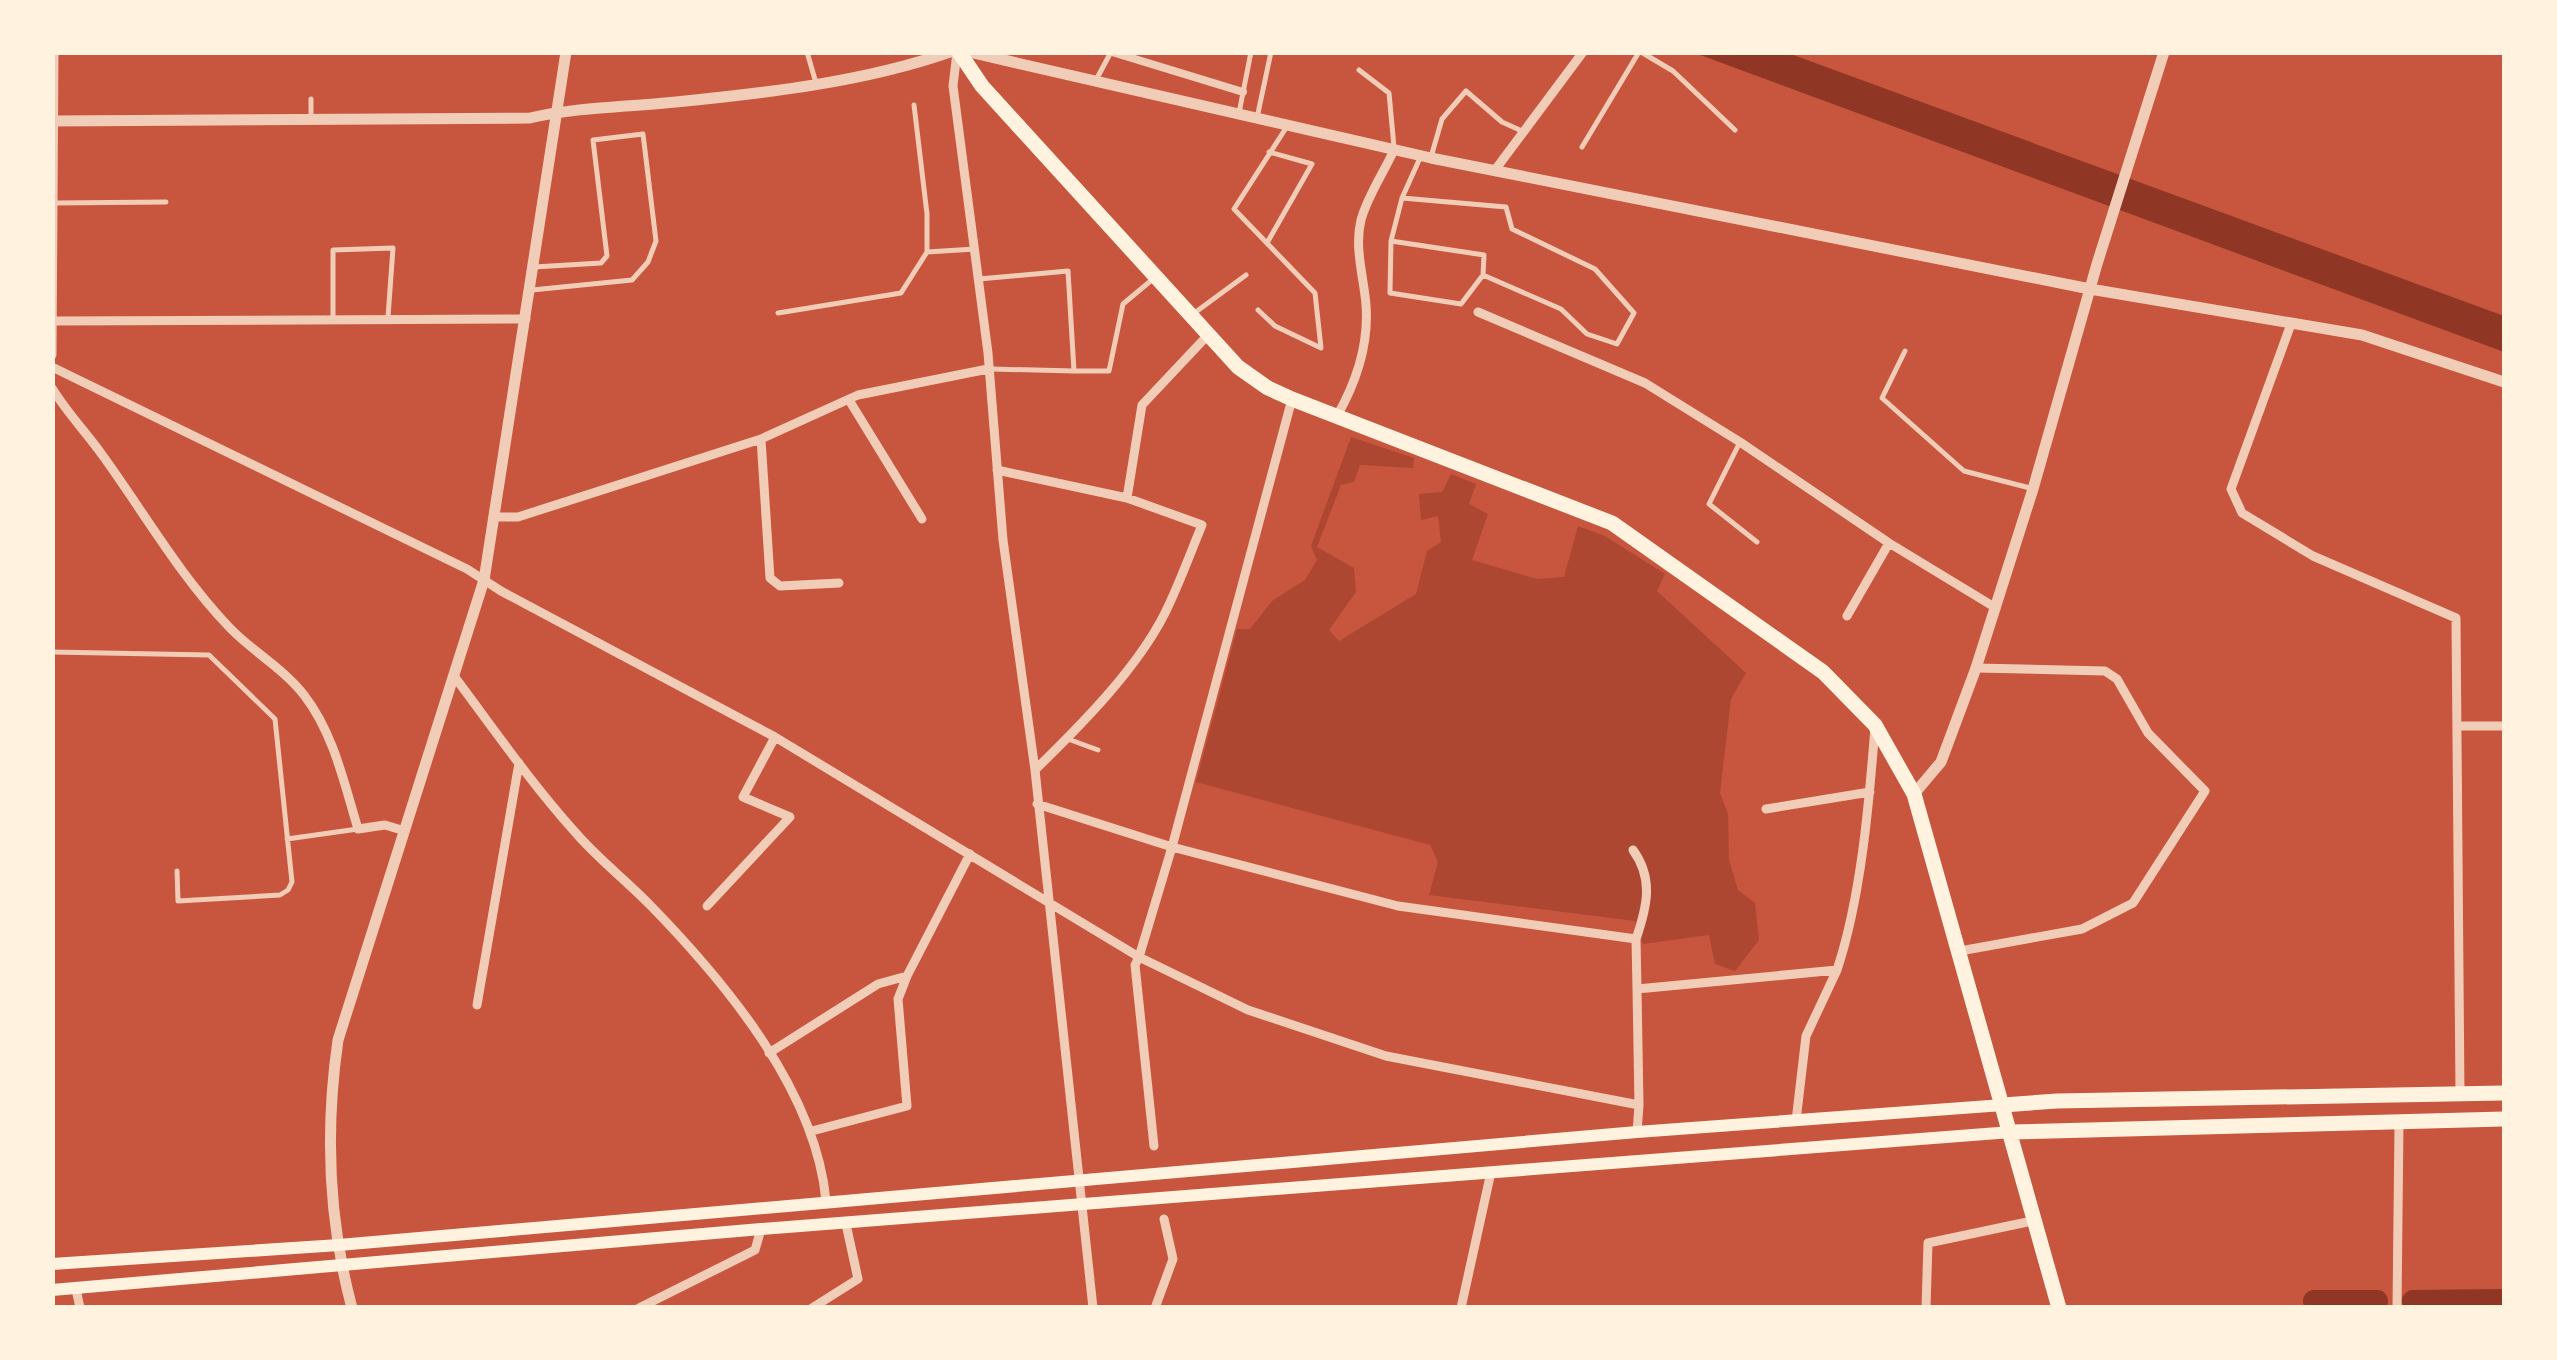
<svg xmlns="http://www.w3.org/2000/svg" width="2557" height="1360" font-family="Merriweather,serif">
	<rect width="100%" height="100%" fill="#c8553d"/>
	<path fill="#ae4732" d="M1351,437L1414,458L1413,468L1360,465L1354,482L1341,485L1317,547L1354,568L1356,592L1329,630L1339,641L1416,594L1427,551L1441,542L1438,516L1421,520L1419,494L1442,492L1451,474L1476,484L1469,504L1488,514L1472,560L1537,579L1564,577L1578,526L1605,536L1665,574L1657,591L1746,673L1731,699L1720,793L1728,814L1729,860L1738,890L1755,903L1759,940L1735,971L1715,964L1709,935L1643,944L1635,921L1429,895L1438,862L1430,845L1196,782L1237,629H1250L1272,601L1305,580L1317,560L1311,546Z"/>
	<path fill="#8f3625" d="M1695,53H1788L2504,316V352Z"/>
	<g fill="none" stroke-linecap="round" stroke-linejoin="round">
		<path stroke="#8f3625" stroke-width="22" d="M2314,1301H2377
			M2413,1301L2504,1300"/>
		<path stroke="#f1ccb7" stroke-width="5" d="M807,52L816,83
			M1641,52L1673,71L1735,130
			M1359,70L1389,93L1394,147
			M1096,80L1111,52
			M311,99V118
			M914,105L927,214V252
			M1239,113L1251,52
			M1257,118L1271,52
			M1582,147L1639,52
			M1431,157L1442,119L1466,91L1502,122L1522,131
			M1402,198L1506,207L1512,229L1595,269L1634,313L1617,344L1587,334L1561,309L1483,275L1484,255L1391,241L1402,198L1420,158
			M55,203L166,202
			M1391,241L1390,293L1461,304L1483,275
			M1267,243L1312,164L1269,152
			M979,279L1068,271L1074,371L991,369
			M532,290L632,280L648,262L656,241L643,134L593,140L607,256L601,263L534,267
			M1258,310L1275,326L1321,348L1315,293L1234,209L1286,128
			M778,313L901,293L927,252L975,249
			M1193,314L1246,275
			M333,319V250L393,248L388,317
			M1905,351L1882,398L1964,471L2030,488
			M1074,371H1109L1123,304L1153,279
			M1740,442L1709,504L1757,542
			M52,652L209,655L275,719L292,882L288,890L280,895L178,901L177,871
			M1068,739L1098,750
			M287,839L358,829"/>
		<path stroke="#f1ccb7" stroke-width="8" d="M1112,52L1243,92"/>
		<path stroke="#f1ccb7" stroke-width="9" d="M957,52L953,86L988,353L1003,540L1035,770L1093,1308
			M1495,170L1583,52
			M1478,312L1645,383L1740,442L1889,543L1996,608
			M55,321L526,319
			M2291,324L2231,489L2242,513L2313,556L2456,618L2460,1094
			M52,355L54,52
			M52,367L467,569L501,591L775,737L1139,957L1172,847L1292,399
			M52,388C67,413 87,433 103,456C145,514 180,576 230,628C253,652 283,668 304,695C334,734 344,783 358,829L385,825L405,831
			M849,400L922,519
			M1337,416C1357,381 1369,345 1366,305C1364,278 1354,248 1361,220C1367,197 1384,172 1394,150
			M761,439L770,578L780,586L839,583
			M997,470L1127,498L1202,525C1190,554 1179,585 1165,613C1137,669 1080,726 1035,770
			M1127,498L1142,405L1207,336
			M496,517H518L761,439L858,395L988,369
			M1847,616L1889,543
			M454,676C493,728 531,783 575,832C598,859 627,881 651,906C726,983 816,1091 826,1201
			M2458,726H2504
			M1037,804L1172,847L1398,906L1636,939L1637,989
			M1766,809L1870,792
			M1633,850C1654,879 1647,907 1636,939
			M707,906L790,817L743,797L775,737
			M1960,951L2082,929L2133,903L2205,791L2148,733L2117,679L2105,671L1976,668
			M477,1005L519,763
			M769,1053L878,984L907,976L970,854
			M1639,1105L1637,989L1837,970C1861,898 1869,804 1875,727
			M1796,1121L1806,1036L1837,970
			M812,1131L907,1106L898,999L907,976
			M1154,1146L1135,965L1139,957L1248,1010L1386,1056L1639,1105L1637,1132
			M76,1289L80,1308
			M639,1308L755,1250L761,1229
			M812,1308L858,1279L846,1224
			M1155,1308L1173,1259L1164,1219
			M1461,1308L1491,1172
			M1926,1308L1928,1243L2032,1221
			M2397,1308L2399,1124"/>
		<path stroke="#f1ccb7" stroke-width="11" d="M969,52L1431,158L2090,289L2362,335L2504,382
			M52,121L530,118C577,107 627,107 676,102C766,93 864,82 950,52
			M1914,794L1941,762L1976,668L2033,489L2097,264L2164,52
			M352,1308C328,1219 325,1130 338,1040L484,580L566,52"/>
		<path stroke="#fff3e0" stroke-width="12" d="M52,1264L339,1245L1637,1132L2003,1105
			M52,1290L761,1229L2011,1132"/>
		<path stroke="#fff3e0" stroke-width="15" d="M959,52L982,86L1238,367L1268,388L1292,399L1612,523L1823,672L1875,725L1914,794L2059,1308
			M2003,1105L2057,1101L2504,1093
			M2011,1132L2504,1119"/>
	</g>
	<rect width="2557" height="1360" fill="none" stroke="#fff3e0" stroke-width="110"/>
</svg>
